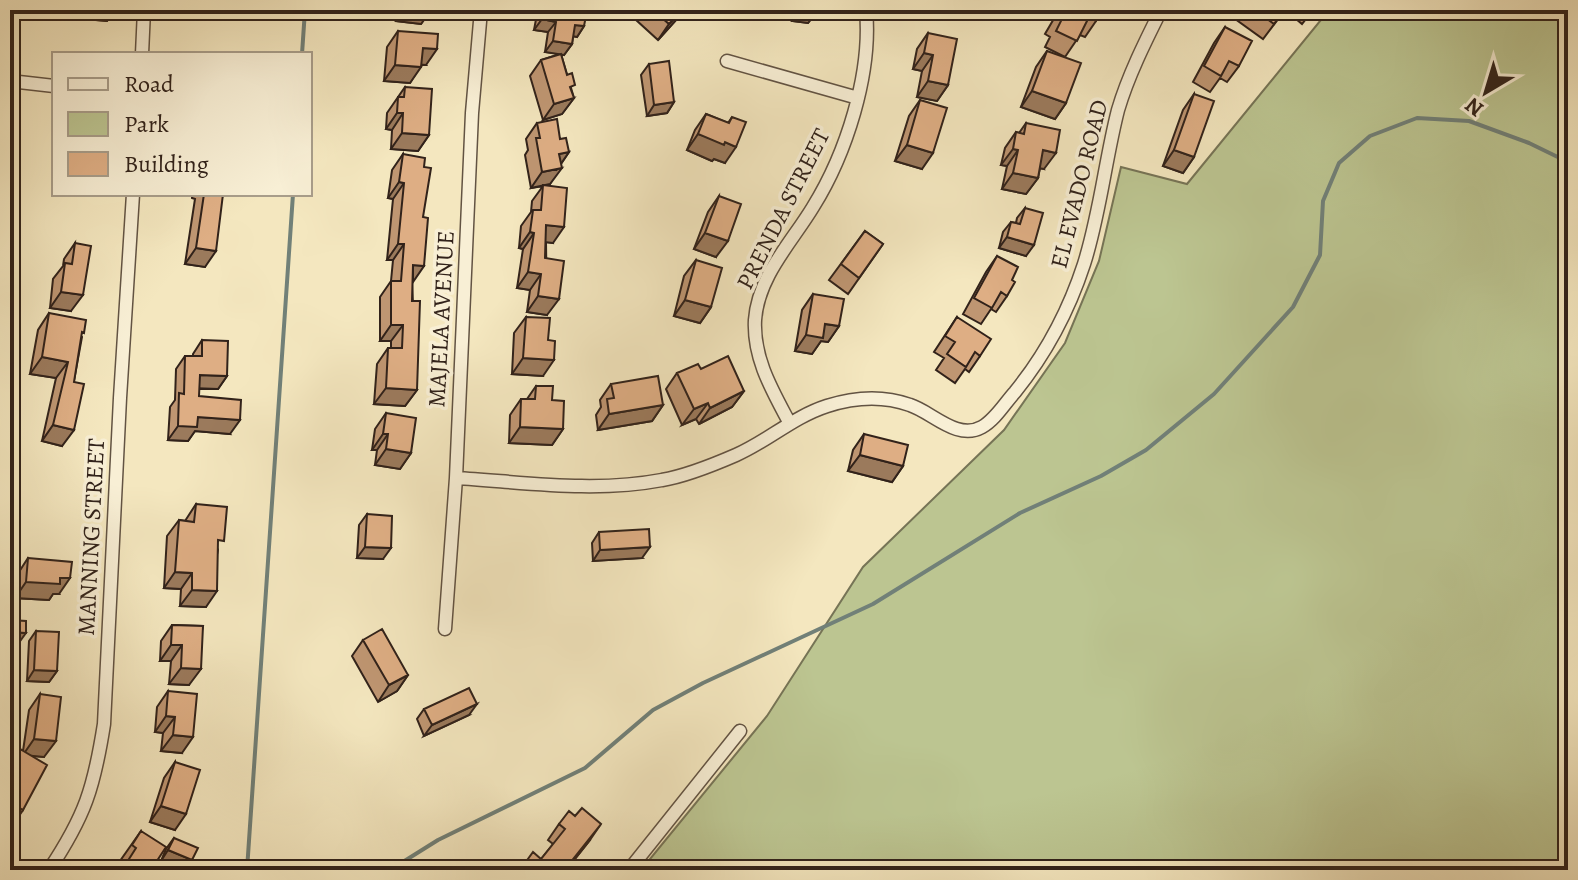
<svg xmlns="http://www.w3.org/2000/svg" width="1578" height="880" font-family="Alegreya,serif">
	<rect width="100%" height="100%" fill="#f4e7bf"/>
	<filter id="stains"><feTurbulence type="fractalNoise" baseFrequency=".0025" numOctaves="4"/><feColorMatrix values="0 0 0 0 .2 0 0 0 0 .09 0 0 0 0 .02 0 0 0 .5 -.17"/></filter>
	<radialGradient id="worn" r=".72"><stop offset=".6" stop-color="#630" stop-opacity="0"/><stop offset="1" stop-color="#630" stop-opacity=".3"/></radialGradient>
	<path fill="#bcc591" stroke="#767456" stroke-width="2" d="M1329,10H1568V870H641L767,716L863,567L1004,430L1065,343L1099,261L1121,167L1187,184Z"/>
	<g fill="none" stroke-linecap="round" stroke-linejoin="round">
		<path stroke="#718078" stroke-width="4" d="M302,54L305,10
			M247,870L293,194
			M390,870L438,840L585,768L653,710L703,683L873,604L1020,513L1101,476L1146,450L1214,394L1293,307L1320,255L1323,201L1339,163L1370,136L1417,118L1469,121L1529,143L1568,162"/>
		<g stroke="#625343" stroke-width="15">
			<path id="street" d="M142,54L144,10
				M727,61L858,98
				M10,81L54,86
				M789,422C772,390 753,358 755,320C758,276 792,242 813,207C846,154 872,74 866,10
				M456,478C523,482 594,493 662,480C686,476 713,465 736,455C768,441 793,417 827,406C855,397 882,395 910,405C932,412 957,441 982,427C995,420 1005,403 1015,392C1045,355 1069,310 1084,264C1100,214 1105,161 1118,110C1128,76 1145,42 1161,10
				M445,629L456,478L472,113L481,10
				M49,870C85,816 94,788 104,724L120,398L133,194
				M629,870L740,731"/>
		</g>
		<use href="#street" stroke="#f8efd5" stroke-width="12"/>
	</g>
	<path fill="#bf9672" stroke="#31221a" stroke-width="2" d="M85,10H115L107,21L84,19Z
		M397,10H431L421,24L396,21Z
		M540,10H559V11L584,26L577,37L573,36L572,44L564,55L561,54L574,98L562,114L543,120L530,76L541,60L560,54L545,52L548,32L534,30L537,14Z
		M641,10H685L658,40L635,19Z
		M779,10H833L826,20L812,18L808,23L792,21L793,14L779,12Z
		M1059,10H1102L1096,21L1085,37L1080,35L1065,57L1045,47L1050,37L1045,34Z
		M1235,10H1285L1263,39L1231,16Z
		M1291,10H1313L1302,24L1289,13Z
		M1225,27L1239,66L1227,82L1220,78L1210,92L1193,82L1214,43Z
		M398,31L426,65H421L410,83L384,81L387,47Z
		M928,33L948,85L937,101L917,97L922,71L913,69L917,49Z
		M1047,51L1066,103L1055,119L1021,107L1036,67Z
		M649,64L674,102L667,113L647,116L641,75Z
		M405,87L429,135L418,151L391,149L392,130L386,129L387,113Z
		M1194,94V157L1183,173L1163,166L1183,110Z
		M920,100L922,169L895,161L909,116Z
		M706,114L728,123L732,117L725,163L714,159L712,161L687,150L695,130Z
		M537,123L560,139L569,152L561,164L550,184L544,186L553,243L546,242L547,315L527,312L530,290L517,288L523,249L519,248L521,226L531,212L532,201L543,186L531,188L525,155L528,150L526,139Z
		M1026,123L1044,169L1040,168L1038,178L1026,194L1002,189L1007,166L1001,165L1005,148L1016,132L1019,133Z
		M403,154L412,282L417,390L405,406L374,404L377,364L388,348H391V341H380V297L391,281L393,260H387L393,199L388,198L392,170Z
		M192,194H223L205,267L185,264L195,199L192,198Z
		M719,196L716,257L694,249L708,212Z
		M1025,208L1026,256L999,248L1003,232L1011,222L1016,223L1017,218Z
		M865,231L883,244L848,294L829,280Z
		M75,243L71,311L50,308L53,279L63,266L64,259Z
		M997,256L1012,280L1007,296L996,312L991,309L981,324L963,314L986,272Z
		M696,260L711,307L700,323L674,316L684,276Z
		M813,294L839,326L828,342L821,341L812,354L795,351L802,310Z
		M49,313L82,337L62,446L42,441L56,378L30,374L38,330Z
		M526,317L543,376L512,374L514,333Z
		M957,317L980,356L969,372L965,369L955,383L936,370L944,358L934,352Z
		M202,340L227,376L218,389H199V396L230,434L195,431L188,441L168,440L170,407L175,400L176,369L185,356H193V354Z
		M701,369L744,391L732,407L699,424L696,419L682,425L666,389L677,373Z
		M611,384L663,405L652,421L598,430L596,415L601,407L600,400Z
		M536,386L563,429L552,445L509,443L510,415L521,399H527Z
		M386,413L411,453L400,469L375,465L377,450H372L375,429Z
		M864,434L903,466L892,482L848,471L853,450Z
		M196,504L218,550L206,607L180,606L181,589L164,588L167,536L179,520L185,521Z
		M367,514L383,559L357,558L359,525Z
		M599,532L642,558L593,561L592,543Z
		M28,558L59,594H53L49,600L15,598L17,575Z
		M172,625L203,626L189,685L169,684L171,661H160L161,641Z
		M36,631L57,671L49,682L27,681L29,641Z
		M363,640L408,675L397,691L378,702L352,656Z
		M168,691L182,753L161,751L163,733L155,732L157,707Z
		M40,694L44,757L32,756L23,810L12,826L10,825V764L20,749L23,751L29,710Z
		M424,709L469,715L424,736L417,719Z
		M175,762V830L150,822L164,778Z
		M559,824L590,840L567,869L541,859L553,844L548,840Z
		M141,831L151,870H121L125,864L120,861Z
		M174,838L192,860L185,870H182L161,861L166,849Z"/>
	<path fill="#9b7a5c" stroke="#31221a" stroke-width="2" d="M91,10H115L107,21L84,19Z
		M404,10H431L421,24L396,21Z
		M682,10H685L658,40L669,24Z
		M780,10H796L793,14L779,12Z
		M799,10H833L826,20L812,18L808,23L792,21Z
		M542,19L556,22L548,32L534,30Z
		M575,25L584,26L577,37L567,35Z
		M553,41L572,44L564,55L545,52Z
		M423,48L437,49L426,65L412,64Z
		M924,53L933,55L922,71L913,69Z
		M395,65L421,67L410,83L384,81Z
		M928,81L948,85L937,101L917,97Z
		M1032,91L1066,103L1055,119L1021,107Z
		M574,98L562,114L543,120L554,104Z
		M674,102L667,113L647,116L654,105Z
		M397,113H403L392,130L386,129Z
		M402,133L429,135L418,151L391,149Z
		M698,134L725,142L736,147L725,163L714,159L712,161L687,150Z
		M907,145L933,153L922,169L895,161Z
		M1013,149L1018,150L1007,166L1001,165Z
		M1043,150L1056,153L1044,169L1032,167Z
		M1174,150L1194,157L1183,173L1163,166Z
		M569,152L558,168L559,154Z
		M562,168L550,184L531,188L542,172Z
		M1013,173L1038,178L1026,194L1002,189Z
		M399,182L404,183L393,199L388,198Z
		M546,225L564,227L553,243L535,241Z
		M530,232L534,233L523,249L519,248Z
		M705,233L728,241L716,257L694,249Z
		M1007,237L1034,245L1026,256L999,248Z
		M398,244H404L393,260H387Z
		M196,248L216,251L205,267L185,264Z
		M413,265L424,266L413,282Z
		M528,272L541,274L530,290L517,288Z
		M61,292L83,295L71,311L50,308Z
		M538,296L559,299L547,315L527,312Z
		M685,300L711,307L700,323L674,316Z
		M825,324L839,326L828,342L821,341L812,354L795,351L806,335Z
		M391,325H403L391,341H380Z
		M42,357L68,362L56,378L30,374Z
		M523,358L554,360L543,376L512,374Z
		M200,375L227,376L218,389L191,388Z
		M386,388L417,390L405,406L374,404Z
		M744,391L732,407L699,424L710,408Z
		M708,403L696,419L682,425L694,409Z
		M663,405L652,421L598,430L609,414Z
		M198,417L240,420L230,434L195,431L188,441L168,440L178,426Z
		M53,425L74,430L62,446L42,441Z
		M520,427L563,429L552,445L509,443Z
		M383,434H388L377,450H372Z
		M386,449L411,453L400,469L375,465Z
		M860,455L903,466L892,482L848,471Z
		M365,547L391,548L383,559L357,558Z
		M650,547L642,558L593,561L600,550Z
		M175,572L192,573L181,589L164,588Z
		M60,578H70L59,594H53L49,600L15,598L26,582Z
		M192,590L217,591L206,607L180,606Z
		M10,632L26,633L18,644L10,643Z
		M171,645H182L171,661H160Z
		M181,668L201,669L189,685L169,684Z
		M34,670L57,671L49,682L27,681Z
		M408,675L397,691L378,702L389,685Z
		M477,704L469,715L424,736L432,725Z
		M166,716L175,717L163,733L155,732Z
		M173,735L193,737L182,753L161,751Z
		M34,739L56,741L44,757L23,755Z
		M161,806L186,814L175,830L150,822Z
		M601,824L590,840L566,870H565Z
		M168,850L192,860L185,870H182L161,861Z"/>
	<path fill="#deae84" stroke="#31221a" stroke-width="2" d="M543,10H559V11L586,16L584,26L575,25L572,44L553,41L556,22L542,19Z
		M653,10H682L669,24Z
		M1060,10H1102L1096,21L1089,17L1077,41L1056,31L1061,21L1056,18Z
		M1255,10H1284L1274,24Z
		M1225,27L1252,41L1239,66L1229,61L1221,76L1204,66Z
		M398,31L438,34L437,49L423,48L421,67L395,65Z
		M928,33L957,39L948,85L928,81L933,55L924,53Z
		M1047,51L1081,63L1066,103L1032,91Z
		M561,54L567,75L572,73L575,85L570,87L574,98L554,104L541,60Z
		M669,61L674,102L654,105L649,64Z
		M405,87L432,89L429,135L402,133L403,113H397L398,97H404Z
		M1194,94L1214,101L1194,157L1174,150Z
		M920,100L947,108L933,153L907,145Z
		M706,114L729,123L732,117L746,122L736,147L725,142L724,145L698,134Z
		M557,119L560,139L566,138L569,152L559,154L562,168L542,172L536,138H540L537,123Z
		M1026,123L1060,130L1056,153L1043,150L1038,178L1013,173L1018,150L1013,149L1016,132L1024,134Z
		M403,154L425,158L424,167L431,168L423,217L428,218L424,266L413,265L412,301H420L417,390L386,388L388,348H402L403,325H391V281H401L404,244H398L404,183L399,182Z
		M543,185L567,188L564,227L546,225L545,258L564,261L559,299L538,296L541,274L528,272L534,233L530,232L533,210H541Z
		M204,194H223L216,251L196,248Z
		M719,196L741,204L728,241L705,233Z
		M1025,208L1043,213L1034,245L1007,237L1011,222L1020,224Z
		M865,231L883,244L859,278L841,264Z
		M75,243L91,246L83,295L61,292L65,263L72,264Z
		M997,256L1018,267L1012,280L1015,282L1007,296L1001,292L992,308L974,298Z
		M696,260L722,268L711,307L685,300Z
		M813,294L844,299L839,326L825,324L823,338L806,335Z
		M49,313L86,320L84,333L82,332L74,382L84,384L74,430L53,425L68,362L42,357Z
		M526,317L550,318L548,340L555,341L554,360L523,358Z
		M957,317L991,339L980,356L975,352L966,367L947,354L955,342L945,336Z
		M202,340L228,341L227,376L200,375L199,396L241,400L240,420L198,417L197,427L178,426L179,393L184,394L185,356H202Z
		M728,356L744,391L710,408L708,403L694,409L677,373L698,364L701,369Z
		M658,376L663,405L609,414L607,399L614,398L611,384Z
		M536,386H553L552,400L564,401L563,429L520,427L521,399H535Z
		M386,413L416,418L411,453L386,449L388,434H383Z
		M864,434L908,445L903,466L860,455Z
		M196,504L227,507L224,541L218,540L217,591L192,590V573L175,572L179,520L194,522Z
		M367,514L392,516L391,548L365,547Z
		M649,529L650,547L600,550L599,532Z
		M28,558L72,562L70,578H60V584L26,582Z
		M10,620L26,621V633L10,632Z
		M172,625L203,626L201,669L181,668L182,645H171Z
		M382,629L408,675L389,685L363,640Z
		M36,631L59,632L57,671L34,670Z
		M469,688L477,704L432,725L424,709Z
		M168,691L197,694L193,737L173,735L175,717L166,716Z
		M40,694L61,697L56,741L34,739Z
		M20,749L47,765L23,810L10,802V767Z
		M175,762L200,770L186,814L161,806Z
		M582,808L601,824L566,868L569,870H520L533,852L541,859L565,829L559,824L569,811L575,816Z
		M141,831L166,847L151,870H122L136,848L132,845Z
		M174,838L198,848L192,860L168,850Z"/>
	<g text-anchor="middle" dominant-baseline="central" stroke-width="7" stroke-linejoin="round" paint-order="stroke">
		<g font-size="24" fill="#31221a" stroke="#f8efd5">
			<text transform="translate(1079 184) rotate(-76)">EL EVADO ROAD</text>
			<text transform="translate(783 209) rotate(-63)">PRENDA STREET</text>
			<text transform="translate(441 319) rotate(-87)">MAJELA AVENUE</text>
			<text transform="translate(91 537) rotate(-87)">MANNING STREET</text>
		</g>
	</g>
	<rect width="1578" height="880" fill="none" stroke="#f4e7bf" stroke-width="40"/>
	<rect x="12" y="12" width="1554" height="856" fill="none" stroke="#31221a" stroke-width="4"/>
	<rect x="20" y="20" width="1538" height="840" fill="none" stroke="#31221a" stroke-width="2"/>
	<rect x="52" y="52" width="260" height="144" fill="#f8efd5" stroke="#a89d8a" stroke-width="2"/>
	<rect x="68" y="78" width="40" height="12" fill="#f8efd5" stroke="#a89d8a" stroke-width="2"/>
	<text x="124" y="92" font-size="24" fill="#31221a">Road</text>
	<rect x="68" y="112" width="40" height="24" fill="#bcc591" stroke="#a89d8a" stroke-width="2"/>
	<text x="124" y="132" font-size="24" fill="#31221a">Park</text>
	<rect x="68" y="152" width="40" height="24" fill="#deae84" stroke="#a89d8a" stroke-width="2"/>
	<text x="124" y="172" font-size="24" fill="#31221a">Building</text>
	<g transform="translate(1486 92) rotate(218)" stroke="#f8efd5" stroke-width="6" paint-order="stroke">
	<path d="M0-6L14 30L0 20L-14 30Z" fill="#31221a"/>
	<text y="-12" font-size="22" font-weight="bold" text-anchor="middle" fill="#31221a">N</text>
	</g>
	<rect width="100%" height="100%" filter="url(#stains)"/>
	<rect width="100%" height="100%" fill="url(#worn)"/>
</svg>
